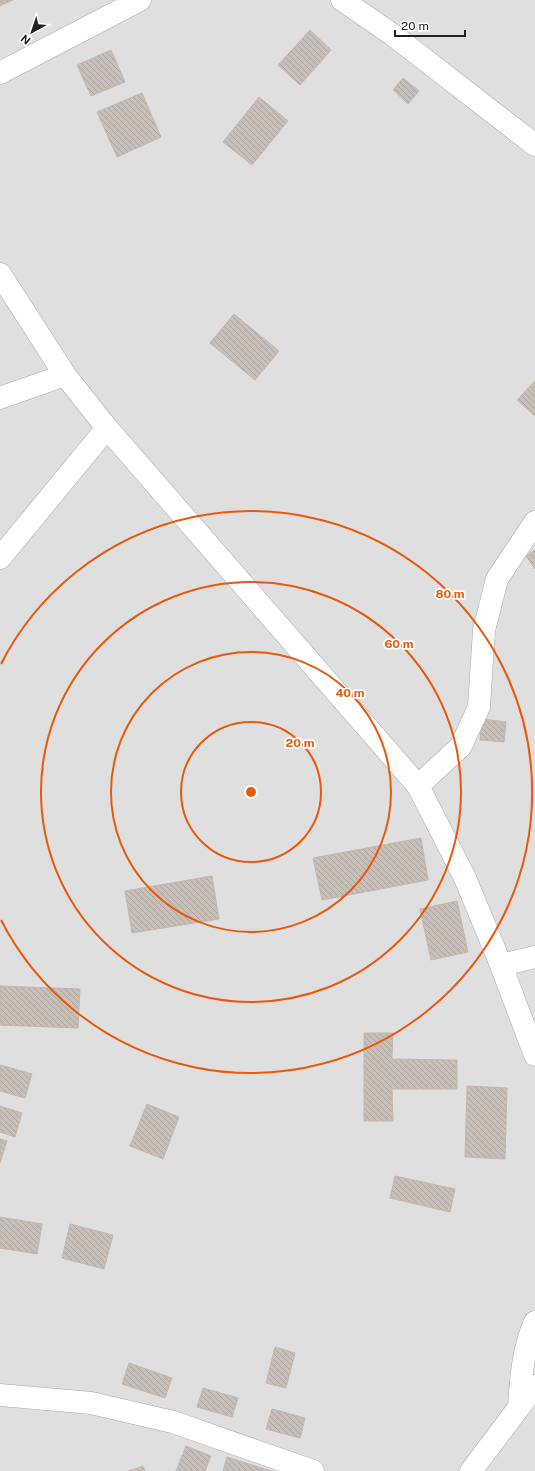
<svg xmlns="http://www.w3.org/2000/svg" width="535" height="1471" font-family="'Public Sans',sans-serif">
	<defs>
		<pattern id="building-back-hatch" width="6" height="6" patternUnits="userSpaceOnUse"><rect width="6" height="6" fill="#c7bfb8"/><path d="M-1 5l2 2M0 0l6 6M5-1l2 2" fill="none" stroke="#aba49e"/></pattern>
	</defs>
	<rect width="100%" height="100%" fill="#f2efe9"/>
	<path fill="#e0dfdf" d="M0,0H535V1471H0Z"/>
	<path fill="url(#building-back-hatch)" stroke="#c4b6ab" d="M0,0H13L0,6Z
		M310,30L331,50L300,85L278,65Z
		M111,50L125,82L91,96L77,65Z
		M403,78L419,91L408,104L393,90Z
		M142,93L161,137L117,157L97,112Z
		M259,97L288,121L252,165L223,142Z
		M234,314L279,351L255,380L210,343Z
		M535,381V416L517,400Z
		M535,550V569L526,556Z
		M482,719L506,722L504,742L480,740Z
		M421,838L428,880L322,900L313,858Z
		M212,876L219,919L132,933L125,891Z
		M457,901L468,952L431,960L420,909Z
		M0,986L80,989L78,1028L0,1025Z
		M364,1033H393L392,1059L457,1060V1089H392L393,1121H364Z
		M0,1065L32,1074L25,1098L0,1091Z
		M467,1086L507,1088L505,1159L465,1157Z
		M147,1104L179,1117L163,1159L130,1146Z
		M0,1106L22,1113L15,1137L0,1132Z
		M0,1139L7,1141L0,1163Z
		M395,1176L455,1189L450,1212L390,1198Z
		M0,1217L42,1224L37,1254L0,1248Z
		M70,1224L113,1235L104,1269L62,1258Z
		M275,1347L295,1353L286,1388L266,1383Z
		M129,1363L172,1378L165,1398L122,1384Z
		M203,1388L238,1398L232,1417L197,1407Z
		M272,1409L305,1418L300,1438L266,1429Z
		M186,1446L211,1456L205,1471H176Z
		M227,1457L271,1471H223Z
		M143,1466L145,1471H129Z"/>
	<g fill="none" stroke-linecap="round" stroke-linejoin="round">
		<g stroke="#a9a9a9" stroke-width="23">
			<path id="minor" d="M342,0L393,35L535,145
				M0,73L140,0
				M0,274L65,375L107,428L418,786L465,878L501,965L535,1055
				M0,398L65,375
				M0,558L107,428
				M418,786L461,746L479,707L484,630L497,579L535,522
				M501,965L535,957
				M0,1395L91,1403L173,1422L313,1471
				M519,1406C521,1377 523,1349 535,1322
				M471,1471L535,1386"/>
		</g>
		<use href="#minor" stroke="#fff" stroke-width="22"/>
	</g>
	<g fill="none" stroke="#e8590c" stroke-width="2">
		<circle cx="251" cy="792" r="70"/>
		<circle cx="251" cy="792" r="140"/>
		<circle cx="251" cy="792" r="210"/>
		<path d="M1 664A281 281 0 1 1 1 920"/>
	</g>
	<circle cx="251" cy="792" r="6" fill="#e8590c" stroke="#fff" stroke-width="2"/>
	<g font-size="12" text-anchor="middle" font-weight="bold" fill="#e8590c" stroke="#fff" stroke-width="3.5" stroke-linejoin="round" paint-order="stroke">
		<text x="450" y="598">80 m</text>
		<text x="399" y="648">60 m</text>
		<text x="350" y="697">40 m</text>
		<text x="300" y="747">20 m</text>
	</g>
	<g transform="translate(32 32) rotate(220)" stroke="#ffffff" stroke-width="3" paint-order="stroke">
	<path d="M0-3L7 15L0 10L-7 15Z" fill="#222222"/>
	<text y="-6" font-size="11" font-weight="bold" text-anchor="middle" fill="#222222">N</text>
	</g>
	<path d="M395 30v6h70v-6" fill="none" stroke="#222222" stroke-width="2"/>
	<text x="401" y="30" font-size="12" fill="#222222" stroke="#ffffff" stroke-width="3" paint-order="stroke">20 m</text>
</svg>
